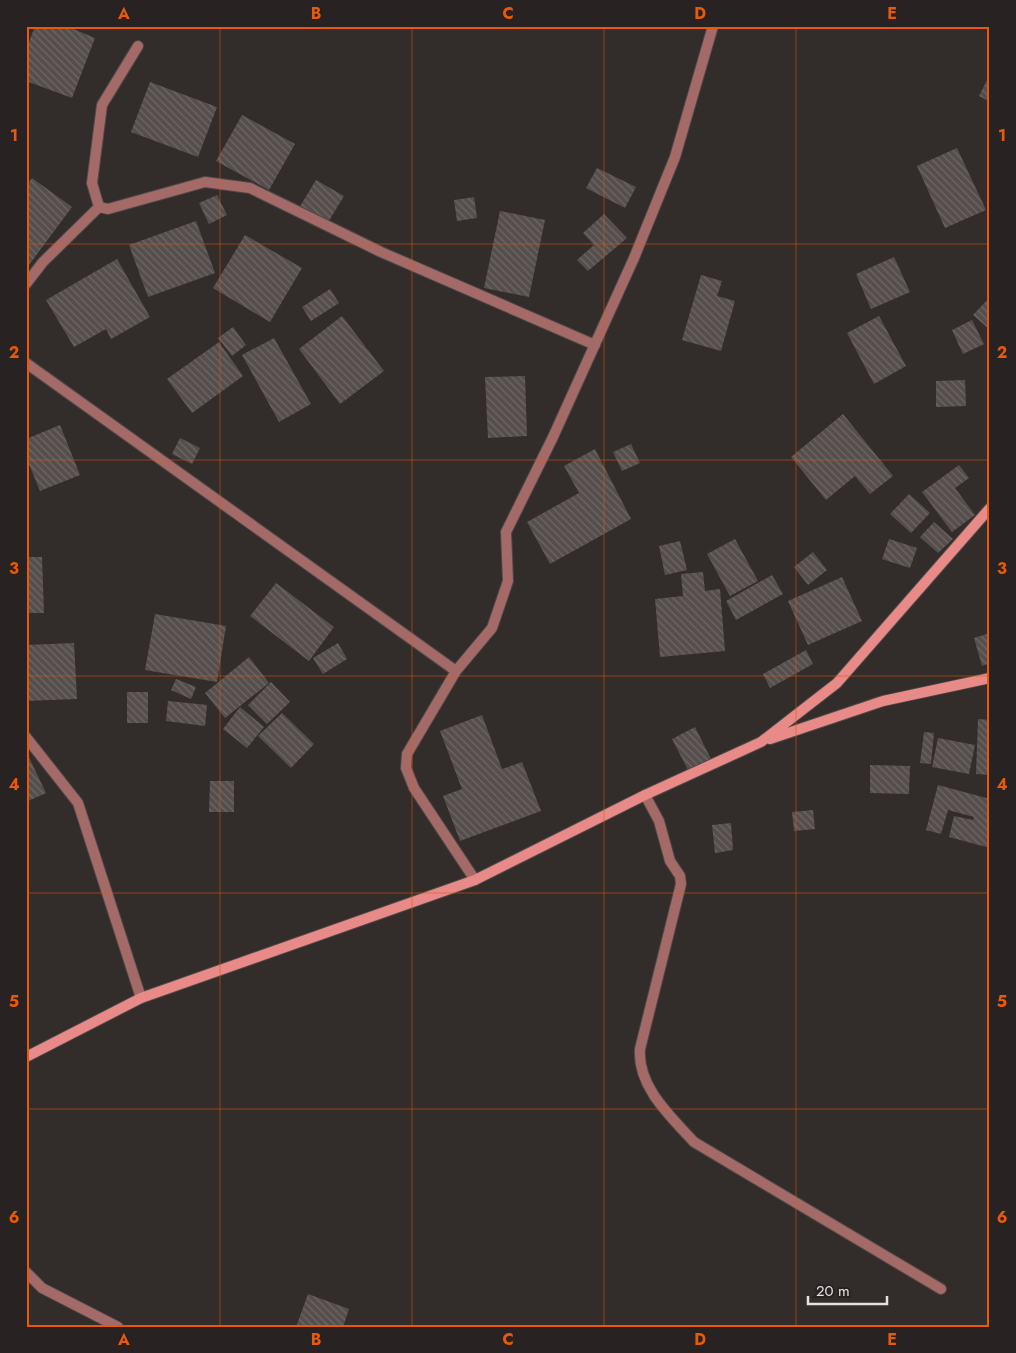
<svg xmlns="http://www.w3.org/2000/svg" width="1016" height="1353" font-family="Jost,sans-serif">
	<defs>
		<pattern id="building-back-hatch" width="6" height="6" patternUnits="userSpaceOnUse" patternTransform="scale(1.25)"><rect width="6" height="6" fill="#554e4d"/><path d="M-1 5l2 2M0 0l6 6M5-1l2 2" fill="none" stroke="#6d6766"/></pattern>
	</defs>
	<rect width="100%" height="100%" fill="#322c2b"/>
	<path fill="url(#building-back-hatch)" d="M35,26H66L95,38L72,98L26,81V50Z
		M990,74V102L979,96Z
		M150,82L217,107L198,157L131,132Z
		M242,115L295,144L269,190L216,161Z
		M957,148L986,210L945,228L917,166Z
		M597,168L636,187L625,208L586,188Z
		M32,178L72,207L26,269V186Z
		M316,180L344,196L327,224L299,208Z
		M217,195L227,215L209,224L199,203Z
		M474,197L477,218L457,221L454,200Z
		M500,211L545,220L529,297L484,288Z
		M604,214L627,238L588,271L577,260L594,245L583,233Z
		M196,221L215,273L148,297L129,245Z
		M245,235L302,268L270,322L213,288Z
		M894,257L910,292L871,309L856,274Z
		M117,259L150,317L111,339L106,329L74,347L46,300Z
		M701,275L722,281L717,296L735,301L721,351L682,340Z
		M330,289L339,303L311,321L302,307Z
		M990,297V330L973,315Z
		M342,316L384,371L340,404L299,349Z
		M879,316L906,366L874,384L847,333Z
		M972,320L984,344L963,354L952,330Z
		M233,327L246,345L232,356L218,338Z
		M274,338L311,404L279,422L242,355Z
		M219,342L243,376L192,413L167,379Z
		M525,376L527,436L488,438L485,377Z
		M965,380L966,406L936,407V381Z
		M843,414L893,476L870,494L855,476L826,500L791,457Z
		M60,425L80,475L40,491L26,457V439Z
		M180,438L200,448L192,464L172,454Z
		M631,444L640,463L622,471L613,452Z
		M595,449L631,519L550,564L527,522L579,493L564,466Z
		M959,465L969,478L955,488L975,515L952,532L922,492Z
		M909,494L930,513L911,533L890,514Z
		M934,522L953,539L938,553L920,537Z
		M735,539L758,581L730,596L707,554Z
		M889,539L917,548L910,568L882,559Z
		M680,541L687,570L665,575L659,546Z
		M813,552L827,570L808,585L794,567Z
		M26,557H42L44,613H26Z
		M703,572L705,591L720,589L725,651L660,657L655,599L683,596L681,574Z
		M772,575L783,594L736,620L726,601Z
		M842,577L862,621L808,645L788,601Z
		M276,583L334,627L309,661L250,616Z
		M155,614L226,626L217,682L145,670Z
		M990,633V663L982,666L974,638Z
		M74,643L77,699L26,701V645Z
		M338,643L347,659L323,674L313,658Z
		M806,650L813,664L770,688L763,674Z
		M249,657L269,683L225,718L205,693Z
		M176,679L196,687L191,699L171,690Z
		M271,682L290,702L267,724L248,705Z
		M127,692H148V723H127Z
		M168,701L207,705L205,726L166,721Z
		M240,707L264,727L247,748L223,729Z
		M282,713L314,744L291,768L258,736Z
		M482,715L502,769L522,762L541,811L460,841L443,796L462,789L440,731Z
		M978,719L990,720V775L976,774Z
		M695,727L711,759L688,770L672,739Z
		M924,732L934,733L931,764L920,763Z
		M938,738L975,745L969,774L932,767Z
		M26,751L46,793L26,802Z
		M870,765L910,766L909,794L870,793Z
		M210,781H234V812H209Z
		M938,785L990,799V848L949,837L954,816L973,820L974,817L948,810L941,834L926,830Z
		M813,810L815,829L794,831L792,812Z
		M731,823L733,850L715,853L712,825Z
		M308,1294L349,1309L343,1327H296Z"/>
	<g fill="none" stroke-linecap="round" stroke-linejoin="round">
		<g stroke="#4f4948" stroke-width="12">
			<path id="street" d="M99,207L92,183L102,105L138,46
				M26,284L43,262L99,207L108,209L205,182L250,188L381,252L595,345
				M26,363L456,671
				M26,737L78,803L141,998
				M645,795L659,821L670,861L680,876L681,884L640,1049C637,1086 670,1116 694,1142L941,1289
				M475,880L414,788L406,768L407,754L456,671L492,628L508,581L506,532L553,437L634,258L675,157L713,26
				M26,1272L42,1288L118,1327"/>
		</g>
		<g stroke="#4f4948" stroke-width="12">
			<path id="secondary" d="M770,739L883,701L990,678
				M26,1057L141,998L475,880L645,795L761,742L837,683L990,508"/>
		</g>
		<use href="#street" stroke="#a46a68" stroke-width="10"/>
		<use href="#secondary" stroke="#e88b88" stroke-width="10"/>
	</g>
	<path fill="none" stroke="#e8590c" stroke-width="1" stroke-opacity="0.55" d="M220,26V1327M412,26V1327M604,26V1327M796,26V1327M26,244H990M26,460H990M26,676H990M26,893H990M26,1109H990"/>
	<rect width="1016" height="1353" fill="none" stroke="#282222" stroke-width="55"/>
	<path d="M808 1296v8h79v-8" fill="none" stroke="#e5e1e1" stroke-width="2.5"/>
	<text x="816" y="1296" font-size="15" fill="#e5e1e1" stroke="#282222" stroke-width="4" paint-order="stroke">20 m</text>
	<rect x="28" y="28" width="960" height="1298" fill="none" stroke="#e8590c" stroke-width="2"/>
	<g font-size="16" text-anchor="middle" font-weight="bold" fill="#e8590c">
		<text x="124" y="19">A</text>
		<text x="316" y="19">B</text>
		<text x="508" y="19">C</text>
		<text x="700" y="19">D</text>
		<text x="892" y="19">E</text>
		<text x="14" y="141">1</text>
		<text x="1002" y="141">1</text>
		<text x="14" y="358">2</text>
		<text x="1002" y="358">2</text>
		<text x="14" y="574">3</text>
		<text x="1002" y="574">3</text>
		<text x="14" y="790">4</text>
		<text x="1002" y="790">4</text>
		<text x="14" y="1007">5</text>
		<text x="1002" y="1007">5</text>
		<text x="14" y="1223">6</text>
		<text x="1002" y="1223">6</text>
		<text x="124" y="1345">A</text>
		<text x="316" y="1345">B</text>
		<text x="508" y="1345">C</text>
		<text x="700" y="1345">D</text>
		<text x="892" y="1345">E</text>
	</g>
</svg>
